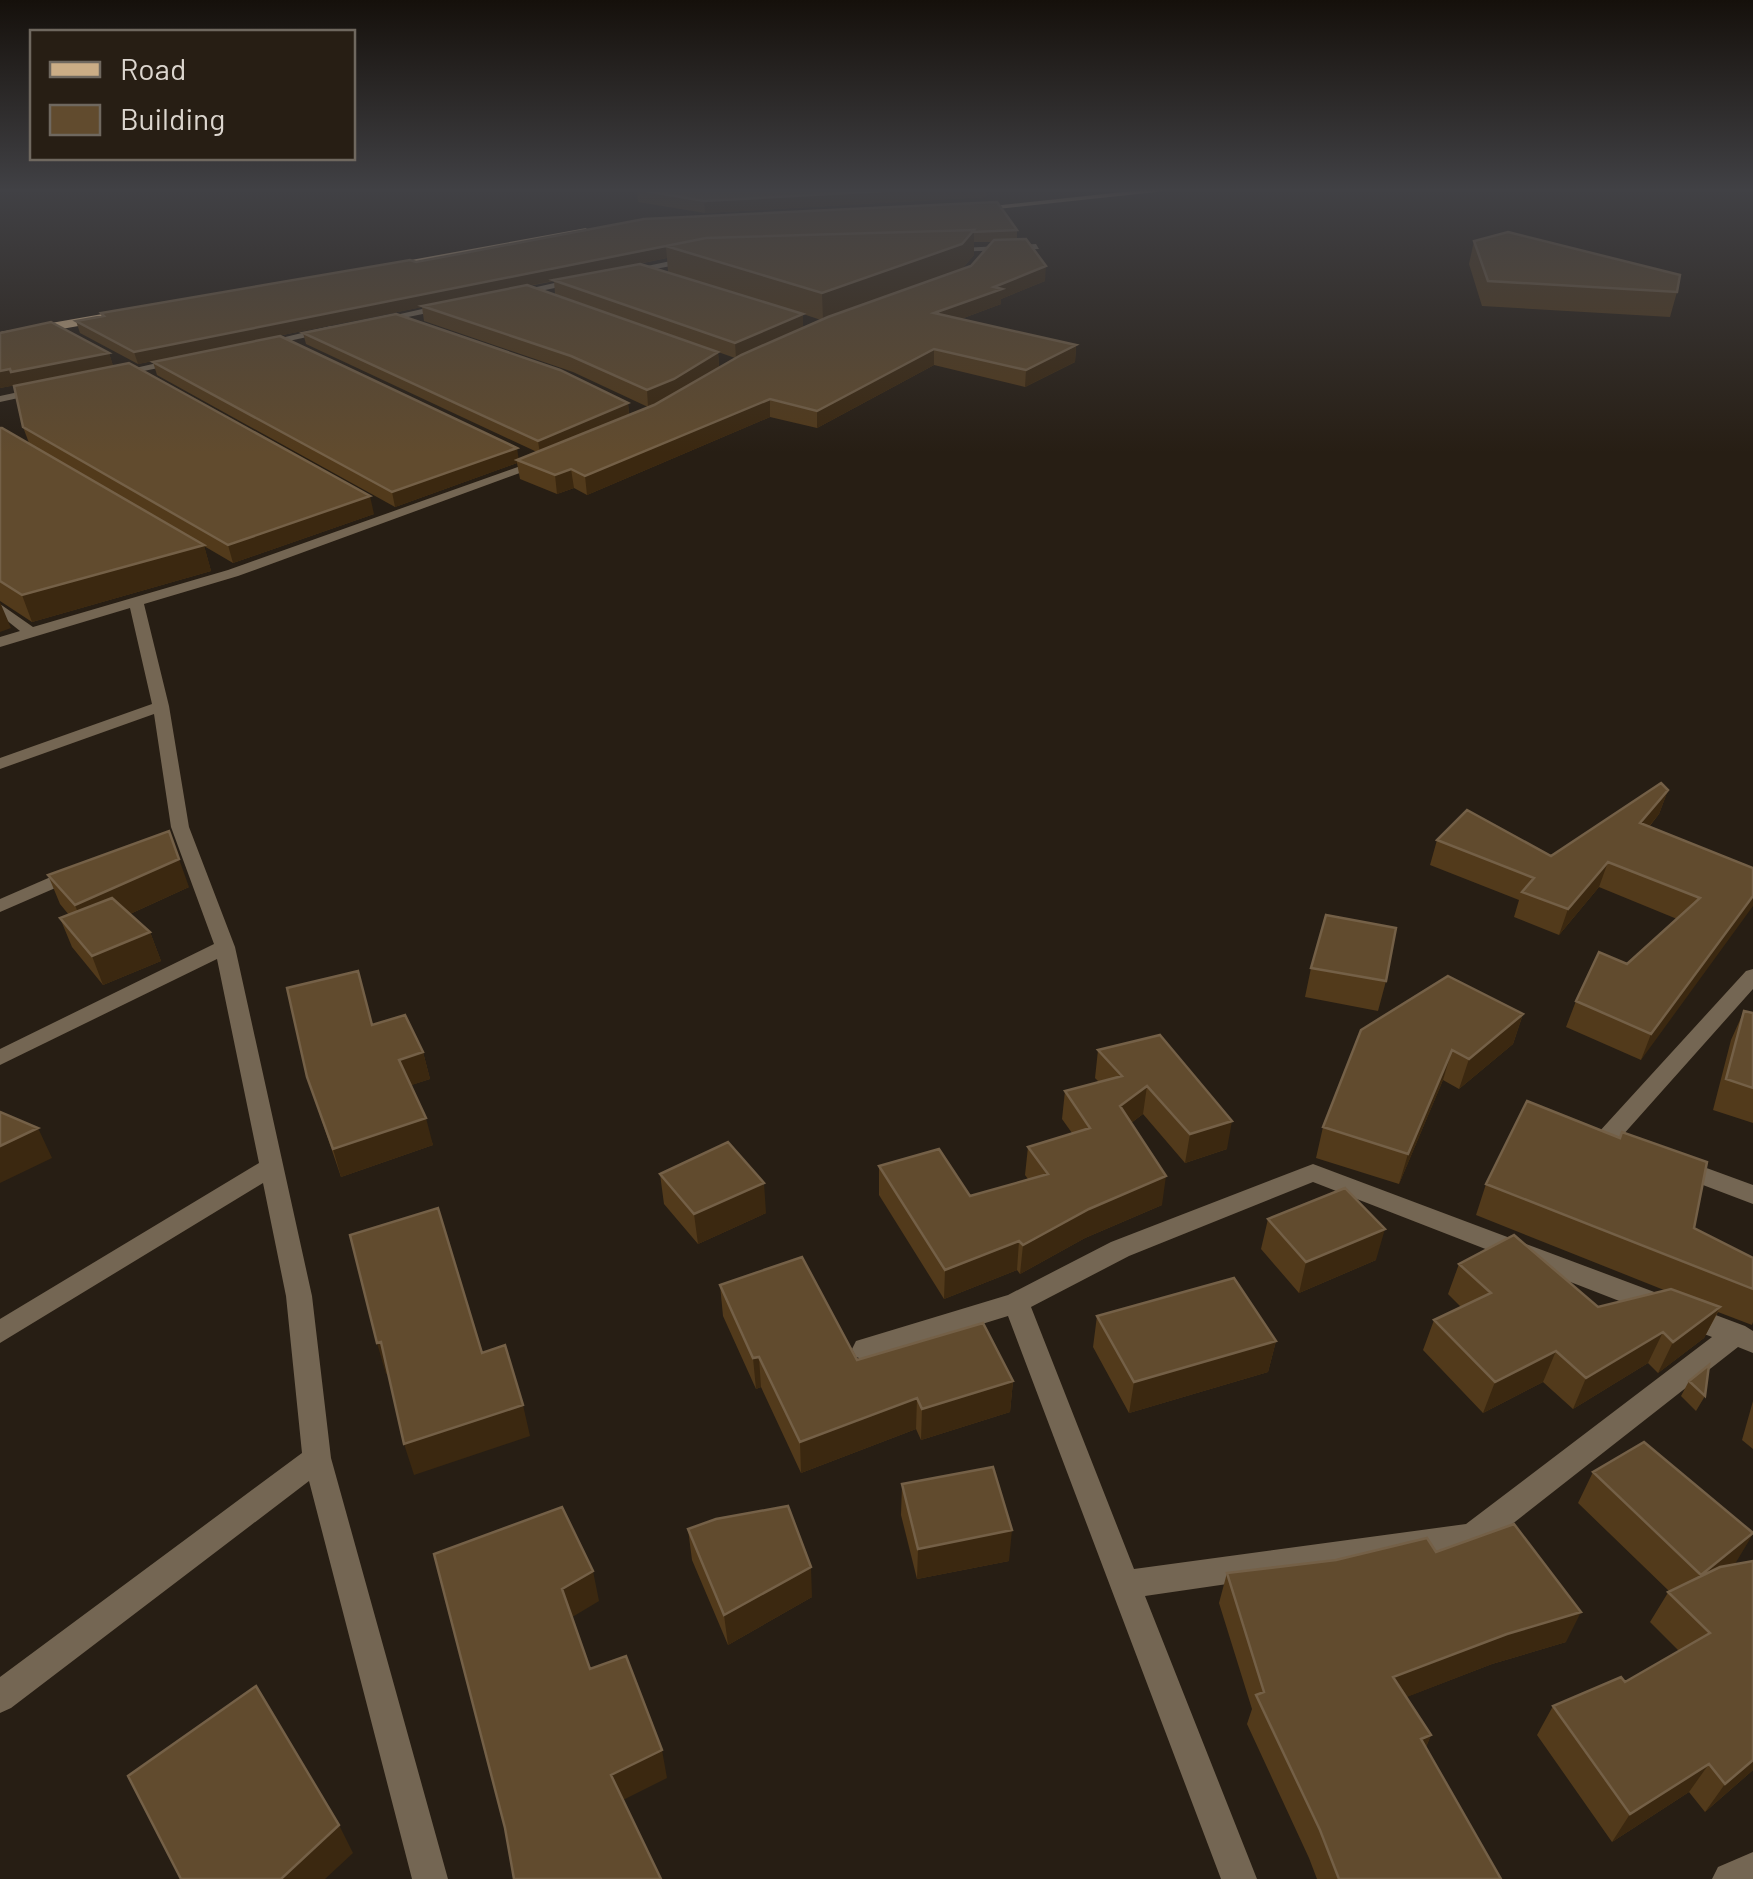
<svg xmlns="http://www.w3.org/2000/svg" width="1753" height="1879" font-family="Barlow,sans-serif">
	<rect width="100%" height="100%" fill="#271e14"/>
	<g fill="none" stroke-linecap="round" stroke-linejoin="round">
		<path fill="#746653" fill-rule="evenodd" d="M1036,244L1039,249L948,252L944,249Z
			M694,256L697,261L624,275L619,272Z
			M581,277L584,282L511,297L506,294Z
			M449,303L452,308L374,324L369,321Z
			M331,326L335,331L261,347L256,344Z
			M179,358L184,361L183,363L114,377L109,374Z
			M42,387L46,388V392L0,402V396Z
			M540,459L550,462L238,576L144,604L169,706L189,827L235,947L312,1296L331,1458L448,1879H412L309,1481L11,1708L0,1713V1677L302,1453L286,1296L263,1183L0,1343V1319L259,1163L217,959L0,1065V1049L214,944L171,827L154,714L0,769V758L152,704L130,608L0,647V637L20,631L0,615V604L33,627L228,570Z
			M76,866L85,872L83,876L0,912V899Z
			M1753,969V989L1622,1136L1634,1146L1630,1152C1618,1156 1601,1150 1594,1139L1598,1133L1746,971Z
			M1682,1159L1753,1185V1204L1674,1174L1670,1168L1674,1162Z
			M1313,1164L1745,1326L1753,1331V1353L1738,1347L1483,1547L1145,1596L1257,1879H1221L1008,1316L865,1360L856,1357L852,1349L856,1341L1008,1295L1111,1242ZM1313,1182L1712,1337L1466,1524L1134,1569L1031,1307L1129,1256Z
			M1753,1852V1879H1712L1718,1867Z"/>
		<path fill="#cbad86" fill-rule="evenodd" d="M1141,190H1175L970,212L965,209Z
			M586,228L590,233L379,270L373,267Z
			M108,313L112,320L0,340V332Z"/>
	</g>
	<path fill="#523a1b" fill-rule="evenodd" d="M637,190L987,197L705,213L638,202Z
		M644,219L1017,230V239L1045,281L1001,299V304L961,319L1076,345L1075,362L1025,387L934,365L817,428L770,417L587,495L574,488L557,494L520,479L517,463L395,507L157,375L153,362L519,459L537,452L306,344L303,333L628,403L629,415L648,407L573,372L424,321L422,307L138,364L80,333L76,321L102,317L101,313L416,262ZM974,242H993L971,266L962,269L974,255ZM667,258L668,272L634,265ZM554,281L555,294L735,358L719,367L718,352L529,286ZM803,314L821,320L803,327Z
		M1474,241L1677,292L1670,317L1482,306L1469,264Z
		M0,333L109,353L113,366L374,514L233,563L204,546L211,571L32,622L0,601V428L29,443L23,427L15,385L0,388Z
		M1668,790L1659,814L1649,827L1753,868L1641,1060L1566,1027L1576,1001L1627,964L1677,919L1599,887L1559,935L1514,917L1519,900L1430,865L1437,840L1551,856Z
		M48,875L189,887L130,914L150,932L161,961L103,985L72,947L60,918L69,915L60,904Z
		M1311,968L1386,981L1378,1011L1305,997Z
		M1744,1011L1753,1013V1123L1713,1110L1731,1040Z
		M1523,1014L1513,1044L1459,1089L1443,1080L1399,1184L1316,1158L1323,1127L1361,1030Z
		M372,1025L423,1052L430,1079L411,1085L433,1145L341,1177L307,1077Z
		M1160,1035L1227,1149L1185,1163L1143,1114L1131,1123L1162,1205L1085,1238L1020,1274L1017,1270L944,1299L879,1195V1166L970,1196L1028,1179L1025,1175L1028,1147L1072,1133L1062,1119L1065,1091L1099,1082L1095,1078L1098,1050Z
		M660,1174L766,1213L698,1244L664,1204Z
		M1486,1184L1694,1228L1753,1258V1322L1752,1325L1718,1312L1704,1338L1658,1373L1648,1363L1573,1409L1543,1382L1483,1413L1423,1350L1434,1320L1461,1307L1448,1294L1459,1264L1598,1307L1664,1290L1476,1215Z
		M1268,1219L1376,1260L1299,1293L1261,1249Z
		M720,1285L857,1360L1013,1381L1010,1412L921,1440L916,1429L801,1473L761,1387L756,1389L723,1316Z
		M1097,1316L1276,1341L1268,1372L1129,1413L1093,1347Z
		M1689,1381L1705,1396L1696,1411L1681,1396Z
		M1753,1401V1449L1742,1440Z
		M1593,1472L1734,1564L1753,1561V1770L1705,1812L1689,1792L1612,1842L1537,1735L1553,1706L1625,1682L1679,1651L1650,1622L1669,1591L1578,1503Z
		M902,1484L1009,1561L917,1579L901,1515Z
		M688,1529L812,1597L728,1645L692,1560Z
		M1436,1552L1566,1642L1492,1664L1406,1697L1431,1735L1426,1747L1501,1879H1317L1309,1858L1247,1724L1252,1709L1219,1603L1227,1573L1336,1560Z"/>
	<path fill="#3b2810" d="M903,190H987V197L705,213L704,201Z
		M974,230V255L961,270L823,320L822,293Z
		M666,247L667,258L138,364L134,352Z
		M1046,266L1045,281L1001,299V304L934,329V313Z
		M803,314V328L736,358L735,343Z
		M1076,345L1075,362L1025,387L1026,370Z
		M934,349V365L817,428V411Z
		M718,352L719,368L675,396L648,407L647,390Z
		M109,353L114,369L0,388V371Z
		M770,399V417L587,495L585,476Z
		M628,403L629,416L540,454L538,441Z
		M517,448L519,461L517,460V463L395,507L392,492Z
		M571,469L574,488L557,494L555,475Z
		M370,496L374,514L233,563L228,545Z
		M204,545L211,571L32,622L22,595Z
		M0,602L11,628L0,632Z
		M1668,790L1659,814L1631,848L1640,823Z
		M179,859L189,887L86,934L75,905Z
		M1608,862L1599,887L1559,935L1568,909Z
		M1753,896V906L1641,1060L1651,1034Z
		M150,932L161,961L103,985L92,956Z
		M1523,1014L1513,1044L1459,1089L1469,1059Z
		M1452,1050L1443,1080L1399,1184L1408,1154Z
		M423,1052L430,1079L406,1087L399,1060Z
		M1147,1086L1143,1114L1116,1134L1120,1106Z
		M426,1118L433,1145L341,1177L333,1149Z
		M1232,1121L1227,1149L1185,1163L1190,1134Z
		M38,1128L52,1158L0,1183V1146Z
		M1166,1176L1162,1205L1085,1238L1020,1274L1023,1245L1089,1209Z
		M764,1183L766,1213L698,1244L694,1214Z
		M1385,1229L1376,1260L1299,1293L1306,1262Z
		M1019,1241L1017,1270L944,1299L945,1270Z
		M1720,1307L1704,1338L1658,1373L1673,1342Z
		M1663,1332L1648,1363L1573,1409L1586,1378Z
		M1276,1341L1268,1372L1129,1413L1134,1382Z
		M381,1342L391,1373L386,1374L377,1343Z
		M1556,1351L1543,1382L1483,1413L1495,1382Z
		M759,1357L761,1387L756,1389L753,1358Z
		M1013,1381L1010,1412L921,1440L922,1409Z
		M917,1398L916,1429L801,1473L800,1442Z
		M523,1405L530,1436L414,1475L404,1444Z
		M1012,1530L1009,1561L917,1579L918,1549Z
		M1753,1534L1735,1564L1701,1575Z
		M811,1567L812,1597L728,1645L724,1615Z
		M593,1571L599,1601L569,1619L562,1589Z
		M1581,1612L1566,1642L1492,1664L1381,1707L1393,1677L1507,1634Z
		M1431,1735L1418,1764L1421,1739Z
		M662,1750L667,1778L617,1803L611,1775Z
		M1753,1760V1770L1705,1812L1725,1784Z
		M1709,1764L1689,1792L1612,1842L1630,1814Z
		M339,1825L353,1853L325,1879H281Z"/>
	<path fill="#614b2e" stroke="#746047" stroke-width="2.5" d="M640,190H903L704,201Z
		M997,202L1017,230L973,232L974,230L706,238L134,352L76,321L104,316L101,313L410,260L416,262L644,219Z
		M974,230L962,244L822,293L666,246L706,238Z
		M1508,232L1680,275L1677,292L1488,281L1474,241Z
		M1026,239L1046,266L994,287L1002,289L934,313L1076,345L1026,370L934,349L817,411L770,399L585,476L571,469L555,475L517,460L654,405L741,355L828,317L971,266L994,240Z
		M640,264L803,314L735,343L553,280Z
		M527,285L718,352L674,379L647,390L571,356L422,306Z
		M396,314L560,370L628,403L538,441L303,333Z
		M51,322L109,353L11,372L10,369L0,371V333Z
		M280,336L517,448L392,492L153,362Z
		M129,363L370,496L228,545L23,427L14,386Z
		M0,428H2L204,545L22,595L0,581Z
		M1661,783L1668,790L1640,823L1753,868V896L1651,1034L1576,1001L1599,952L1627,964L1700,898L1608,862L1568,909L1522,892L1534,878L1437,840L1467,810L1551,856Z
		M169,831L179,859L75,905L48,875Z
		M112,898L150,932L92,956L60,918Z
		M1326,915L1396,928L1386,981L1311,968Z
		M358,971L372,1025L405,1015L423,1052L399,1060L426,1118L333,1149L307,1077L287,988Z
		M1448,976L1523,1014L1469,1059L1452,1050L1408,1154L1323,1127L1361,1030Z
		M1744,1011L1753,1013V1088L1726,1079Z
		M1160,1035L1232,1121L1190,1134L1147,1086L1120,1106L1166,1176L1089,1209L1023,1245L1019,1241L945,1270L879,1166L939,1149L970,1196L1048,1174L1028,1147L1090,1128L1065,1091L1122,1076L1098,1050Z
		M1527,1101L1620,1138L1622,1132L1707,1162L1694,1228L1753,1258V1289L1486,1184Z
		M0,1112L38,1128L0,1146Z
		M728,1142L764,1183L694,1214L660,1174Z
		M1345,1188L1385,1229L1306,1262L1268,1219Z
		M438,1208L482,1353L505,1345L523,1405L404,1444L381,1342L377,1343L350,1235Z
		M1514,1235L1598,1307L1671,1289L1720,1307L1673,1342L1663,1332L1586,1378L1556,1351L1495,1382L1434,1320L1491,1293L1459,1264Z
		M802,1257L857,1360L983,1323L1013,1381L922,1409L917,1398L800,1442L759,1357L753,1358L720,1285Z
		M1234,1278L1276,1341L1134,1382L1097,1316Z
		M1709,1365L1705,1396L1689,1381Z
		M1644,1442L1753,1533L1701,1575L1593,1472Z
		M993,1467L1012,1530L918,1549L902,1484Z
		M788,1506L811,1567L724,1615L688,1529L716,1519Z
		M562,1507L593,1571L562,1589L590,1669L626,1656L662,1750L611,1775L661,1879H514L505,1828L434,1554Z
		M1514,1524L1581,1612L1507,1634L1393,1677L1431,1735L1421,1739L1501,1879H1339L1320,1830L1256,1695L1264,1692L1227,1573L1336,1560L1427,1538L1436,1552Z
		M1753,1561V1760L1725,1784L1709,1764L1630,1814L1553,1706L1621,1677L1625,1682L1710,1633L1668,1592L1720,1567Z
		M256,1686L339,1825L281,1879H181L128,1776Z"/>
	<linearGradient id="sky" x2="0" y2="1"><stop stop-color="#15100b"/><stop offset="0.42" stop-color="#414145"/><stop offset="1" stop-color="#414145" stop-opacity="0"/></linearGradient>
	<rect width="1753" height="453" fill="url(#sky)"/>
	<rect x="30" y="30" width="325" height="130" fill="#271e14" stroke="#6f685f" stroke-width="2.5"/>
	<rect x="50" y="62" width="50" height="15" fill="#cbad86" stroke="#6f685f" stroke-width="2.5"/>
	<text x="120" y="80" font-size="30" fill="#dcd6cf">Road</text>
	<rect x="50" y="105" width="50" height="30" fill="#614b2e" stroke="#6f685f" stroke-width="2.5"/>
	<text x="120" y="130" font-size="30" fill="#dcd6cf">Building</text>
</svg>
